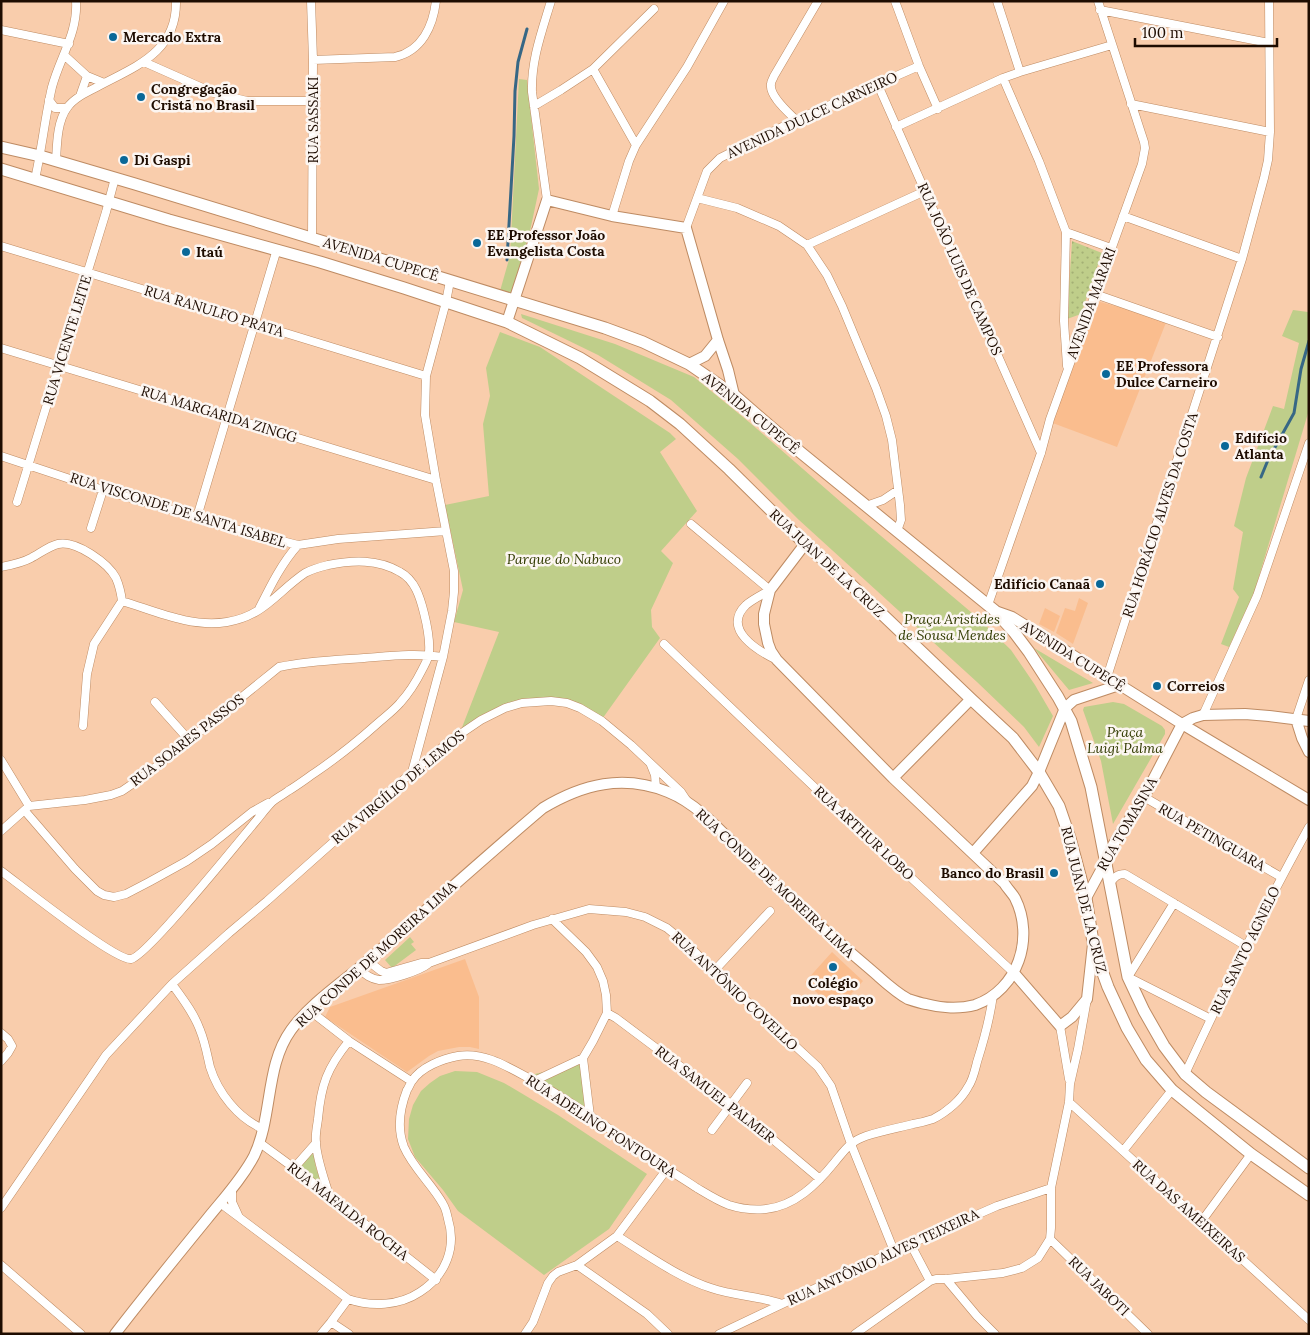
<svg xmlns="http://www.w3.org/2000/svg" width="1310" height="1335" font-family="Lora,serif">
	<defs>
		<pattern id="grass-dots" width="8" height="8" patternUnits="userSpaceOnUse" patternTransform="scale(1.25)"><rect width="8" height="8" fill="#bfce8a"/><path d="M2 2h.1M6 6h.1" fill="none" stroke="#a4b075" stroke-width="1.8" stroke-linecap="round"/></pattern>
	</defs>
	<rect width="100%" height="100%" fill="#f9cdac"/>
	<path fill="#fabd8e" d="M1093,300L1167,320L1117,447L1050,422Z
		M1079,598L1088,603L1073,644L1056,633L1065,608L1075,611Z
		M1045,608L1060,616L1054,632L1039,624Z
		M832,952L863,981L841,1005L831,996L826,1001L805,982Z
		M465,959L479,997V1049L470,1047H459L438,1051L429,1056L407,1072L325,1017L330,1007Z"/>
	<path fill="url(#grass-dots)" d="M1072,241L1102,253L1081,314L1067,319Z"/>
	<path fill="#bfce8a" d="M519,79L527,80L539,189L530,231L511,296L500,291L510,256Z
		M1309,299V410L1254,593L1229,647L1221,644L1239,597L1233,589L1243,532L1234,526L1246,478L1273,406L1284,409L1299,343L1282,336L1293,310L1308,312Z
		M521,314L615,344L694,377L749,422L842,503L978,618L1011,650L1035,685L1053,716L1039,747L1024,727L977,682L799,520L738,459L671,400L598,355L522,318Z
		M500,332L540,347L670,433L676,439L660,452L697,511L661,551L673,563L651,610L652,627L660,638L600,722L576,707L523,702L461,730L499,632L454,622L463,590L445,505L489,496L483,424L490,396L486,368Z
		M1034,648L1093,683L1069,690Z
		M1113,702L1124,704L1162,726L1165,730V734L1113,824L1101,761L1083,710L1084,707Z
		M410,937L414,942L411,944L416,950L392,968L385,960Z
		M579,1056L588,1117L522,1077L552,1070Z
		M455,1071L477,1072L504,1083L558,1115L647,1174L609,1229L544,1275L458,1211L443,1190L415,1157L408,1139L409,1119L413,1105L421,1091L430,1083L440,1076Z
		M313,1147L316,1168L324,1188L298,1169Z"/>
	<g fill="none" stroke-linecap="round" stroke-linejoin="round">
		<path stroke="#376785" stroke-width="3" d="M507,260L514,136L515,91L518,62L527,29
			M1261,477L1268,460L1294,413L1301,369L1309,341"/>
		<g stroke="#be8b63" stroke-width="9">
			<path id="street" d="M311,1L313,60L312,238
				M895,1L919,66L938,109
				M997,1L1020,72
				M1100,10L1269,43
				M1,30L69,44
				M64,55L87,76L104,83
				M313,60L395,57C422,51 433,26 436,1
				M144,62L214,93L247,101H313
				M593,69L636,145
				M1003,78L1039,161L1066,232L1064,321L1067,366
				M878,85L1041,453
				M80,96L87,76
				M49,100L55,108H67
				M1131,104L1270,132
				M534,106L561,90L593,69L654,9
				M796,120C788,112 769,96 771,84C771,81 773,79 774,76L818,1
				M896,127L1003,78L1020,72L1112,45
				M56,161C57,144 57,122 67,108C73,99 85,93 95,88C133,67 177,54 176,1
				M35,179C42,148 45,117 52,87C60,57 78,33 76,1
				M697,198L737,208L779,226L807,245L827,275L842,306L876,388L886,416L892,440L900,505L901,520L897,531
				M547,200L532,92C531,60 542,31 551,1
				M612,216L629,161L636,145L687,67L724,1
				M1123,216L1242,259
				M686,228L707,171L720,158L796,120L919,66
				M1066,232L1111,248
				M807,245L925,191
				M1,246L426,376
				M1095,294L1218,337
				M1,348L436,480
				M1,456L103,490L197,517L239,530L298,545L338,539L446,531
				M17,502L106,212L115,178
				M866,506L883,500L898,490
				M197,517L277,249
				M691,524L770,590C762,595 753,599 746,605C721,629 758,651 777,660
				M91,528L103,490
				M1,567C11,565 22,563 31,558C39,554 49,546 58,544C76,540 108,563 116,578C119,585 121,593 122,601C155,611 191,628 227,622C264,616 277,592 305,573C313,569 320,567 328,565C353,560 378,559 400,572C415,580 420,597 424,613C427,625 430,640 429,652C429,658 425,664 422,670C416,682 409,693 400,703C394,710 386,716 378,723C359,740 338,757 316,772C307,778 298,785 288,791C283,795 276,798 272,802C266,808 261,815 256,821C240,840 146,957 131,959C115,961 19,884 1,871
				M988,605L1041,453L1050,419L1142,164L1145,148L1144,142L1098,1
				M259,609C270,587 281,564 298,545
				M664,644L852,823L1014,973
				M1107,677L1242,259L1264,178L1268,160L1270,132L1269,1
				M155,702L189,740
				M1203,715L1257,596L1309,443
				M1296,719L1309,680
				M83,726L87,674L94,644L122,601
				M1,760L29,806L85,800L111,795L122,791L147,774L279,667C307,661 336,660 364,658C391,656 416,653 443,657
				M651,765L655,775L656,788
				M412,772L443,657L452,611L454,592V571L436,480L425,415L426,376L446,302L450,281
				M1144,797L1281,877
				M25,811L75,869L97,891L104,895L114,897L126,894L149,882L187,861L212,844L252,812L268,803
				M1,831L28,807
				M1110,883C1115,877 1117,874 1125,874L1246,946
				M1174,903L1128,977L1211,1019
				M368,961L381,971L386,973L421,963H429L533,925L589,909L626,912L645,917L667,928L691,948L714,971L818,1067L831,1086L851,1144L894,1251
				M358,968C365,974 370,979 379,980C391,980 419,971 428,964
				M714,971L770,911
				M172,984C182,998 194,1013 200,1030C205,1042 207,1054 210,1067C218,1093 238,1118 263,1129
				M309,1010L349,1041L411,1081
				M607,1013L616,1018L732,1105L820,1179
				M1060,1026L1069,1079
				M1,1033L8,1039L12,1046L8,1053L1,1061
				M583,1058L590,1116
				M1185,1074C1224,990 1264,908 1309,827
				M534,1081L583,1058L593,1041L607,1013L606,995L603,981L597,967L586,952L552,919
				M1069,1102L1309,1320
				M712,1130L747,1083
				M260,1143L294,1168L436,1280
				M1123,1151L1172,1090
				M294,1168L316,1143
				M232,1189V1202L238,1215
				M329,1195C325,1181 316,1157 316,1142C315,1135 317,1127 318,1119C321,1085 327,1068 349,1041
				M220,1203L348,1299L331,1322L349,1334
				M1,1208L106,1055L172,984L229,933L267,901L412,772L450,741L481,720L505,708L522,703L551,701L567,703L580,708L602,721L631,745L681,792L687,801
				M1201,1222L1251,1154
				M617,1236C646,1254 679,1278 711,1288C734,1296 759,1296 782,1304
				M1050,1239L1148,1334
				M911,1245L930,1281
				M1,1265L81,1334
				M577,1265L647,1314L668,1334
				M946,1279L977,1316L995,1334
				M348,1299C371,1307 399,1306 420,1292C445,1276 457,1248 448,1219C447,1214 446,1209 443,1204C432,1184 413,1168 404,1147C397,1129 400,1108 407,1090C408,1089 411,1082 412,1081C421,1067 442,1059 458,1056C481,1052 503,1064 523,1075C567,1098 607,1127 648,1156C664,1167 680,1177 697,1188C707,1194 718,1201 729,1205C741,1209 754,1210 766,1209C795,1206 817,1184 834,1163C845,1150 849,1142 866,1136C881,1131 897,1128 913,1124C919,1123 927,1121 933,1119C947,1112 961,1100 968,1087C973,1080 975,1070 977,1062C984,1040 990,1018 993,995
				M321,1334L331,1322
				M525,1334L533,1322L548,1283L553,1276L558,1272L577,1265L617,1236L667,1169
				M719,1334L894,1251L997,1206L1051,1188
				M855,1334L930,1281L936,1279H946L1003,1273L1022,1268L1038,1258L1050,1239L1051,1228V1188L1069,1102L1070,1084L1078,1049L1087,999"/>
		</g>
		<g stroke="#be8b63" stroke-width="12">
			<path id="secondary" d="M507,322L547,200L612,216L686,228L718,340L728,370L734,395
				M689,364L705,356L718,340
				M995,611L1012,617L1182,724L1309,800
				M1296,719L1302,738L1309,752
				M1182,724L1193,718L1203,715L1245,714L1269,716L1309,721
				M893,778L971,699
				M973,853L1032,786L1039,772L1065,708L1074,700L1119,685
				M1086,898L1106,861L1113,845L1144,797L1182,724
				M1014,973L1060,1026L1072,1017L1087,999L1093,944
				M115,1334C145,1295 176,1257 207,1219C223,1199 242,1179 254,1156C273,1116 265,1066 291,1030C311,1002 346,980 372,957C429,908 485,857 543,808C583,784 623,774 668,792C698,804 722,832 744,854C771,882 800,908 829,934C845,948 862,962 878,976C887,984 897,993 908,999C914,1001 920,1003 926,1004C941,1008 960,1009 975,1005C1018,990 1035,938 1015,898C1012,893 1007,888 1004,883L893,778L777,660L771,651L768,643L764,624V614L770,590L805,544"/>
		</g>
		<g stroke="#be8b63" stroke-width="13">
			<path id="primary" d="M1,147L40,156L135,184L605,328L643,342L689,364L734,395L794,447L994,610L1014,632L1029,652L1058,697L1071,721L1091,787L1128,977L1144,1011L1164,1046L1185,1074L1206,1092L1309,1168
				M1,169L169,220L320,262L404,288L507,322L580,358L650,401L680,424L729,469L805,544L839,573L971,699L1013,738L1039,772L1059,806L1070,838L1086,898L1093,942L1100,965L1108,987L1127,1028L1146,1060L1172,1090L1199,1112L1251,1154L1309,1195"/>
		</g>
		<use href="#street" stroke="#fff" stroke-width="8"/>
		<use href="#secondary" stroke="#fff" stroke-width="10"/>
		<use href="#primary" stroke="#fff" stroke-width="11"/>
	</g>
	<g fill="#0a6898" stroke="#fcf6f2" stroke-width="2">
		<circle cx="113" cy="37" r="5"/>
		<circle cx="141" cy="97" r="5"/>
		<circle cx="124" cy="160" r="5"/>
		<circle cx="477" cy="243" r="5"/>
		<circle cx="186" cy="252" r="5"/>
		<circle cx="1106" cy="374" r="5"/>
		<circle cx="1225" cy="446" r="5"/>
		<circle cx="1100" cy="584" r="5"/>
		<circle cx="1157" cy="686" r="5"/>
		<circle cx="1054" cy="873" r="5"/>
		<circle cx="833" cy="967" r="5"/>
	</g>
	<g text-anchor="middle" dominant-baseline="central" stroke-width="5" stroke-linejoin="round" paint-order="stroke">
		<g font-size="14" font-weight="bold" fill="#1e0c00" stroke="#fcf6f2" text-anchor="start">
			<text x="123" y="37">Mercado Extra</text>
			<text x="151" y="89">Congregação<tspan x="151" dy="16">Cristã no Brasil</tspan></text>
			<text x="134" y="160">Di Gaspi</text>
			<text x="487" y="235">EE Professor João<tspan x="487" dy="16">Evangelista Costa</tspan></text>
			<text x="196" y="252">Itaú</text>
			<text x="1116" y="366">EE Professora<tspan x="1116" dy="16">Dulce Carneiro</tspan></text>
			<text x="1235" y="438">Edifício<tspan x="1235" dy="16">Atlanta</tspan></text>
			<text x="1090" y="584" text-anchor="end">Edifício Canaã</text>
			<text x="1167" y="686">Correios</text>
			<text x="1044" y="873" text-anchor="end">Banco do Brasil</text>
			<text x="833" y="983" text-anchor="middle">Colégio<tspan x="833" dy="16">novo espaço</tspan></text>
		</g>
		<g font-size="14" fill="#1e0c00" stroke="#fcf6f2">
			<text transform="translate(812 115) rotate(-25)">AVENIDA DULCE CARNEIRO</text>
			<text transform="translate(313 120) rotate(-90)">RUA SASSAKI</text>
			<text transform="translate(381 259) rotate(17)">AVENIDA CUPECÊ</text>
			<text transform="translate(960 269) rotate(66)">RUA JOÃO LUIS DE CAMPOS</text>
			<text transform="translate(1091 303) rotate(-70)">AVENIDA MARARI</text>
			<text transform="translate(214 311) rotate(17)">RUA RANULFO PRATA</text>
			<text transform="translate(67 340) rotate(-73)">RUA VICENTE LEITE</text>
			<text transform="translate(751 413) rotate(39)">AVENIDA CUPECÊ</text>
			<text transform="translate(219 414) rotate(17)">RUA MARGARIDA ZINGG</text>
			<text transform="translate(178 510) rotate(17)">RUA VISCONDE DE SANTA ISABEL</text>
			<text transform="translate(1160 515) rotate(-72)">RUA HORÁCIO ALVES DA COSTA</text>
			<text transform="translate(827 563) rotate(43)">RUA JUAN DE LA CRUZ</text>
			<text transform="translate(1073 656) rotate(32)">AVENIDA CUPECÊ</text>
			<text transform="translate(187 740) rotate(-38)">RUA SOARES PASSOS</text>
			<text transform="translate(398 787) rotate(-40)">RUA VIRGÍLIO DE LEMOS</text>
			<text transform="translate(1127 824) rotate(-60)">RUA TOMASINA</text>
			<text transform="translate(864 833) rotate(43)">RUA ARTHUR LOBO</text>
			<text transform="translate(1212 837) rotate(30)">RUA PETINGUARA</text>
			<text transform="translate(775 883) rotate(43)">RUA CONDE DE MOREIRA LIMA</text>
			<text transform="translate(1084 900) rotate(76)">RUA JUAN DE LA CRUZ</text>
			<text transform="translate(1245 950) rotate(-64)">RUA SANTO AGNELO</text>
			<text transform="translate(376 954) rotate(-42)">RUA CONDE DE MOREIRA LIMA</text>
			<text transform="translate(735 991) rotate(43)">RUA ANTÔNIO COVELLO</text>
			<text transform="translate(715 1094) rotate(38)">RUA SAMUEL PALMER</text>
			<text transform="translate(601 1126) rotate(33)">RUA ADELINO FONTOURA</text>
			<text transform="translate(348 1211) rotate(38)">RUA MAFALDA ROCHA</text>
			<text transform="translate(1189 1211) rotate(42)">RUA DAS AMEIXEIRAS</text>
			<text transform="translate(883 1257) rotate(-25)">RUA ANTÔNIO ALVES TEIXEIRA</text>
			<text transform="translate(1099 1286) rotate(44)">RUA JABOTI</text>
		</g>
		<g font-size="14" font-style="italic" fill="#313b00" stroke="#fcf6f2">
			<text x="564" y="559">Parque do Nabuco</text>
			<text x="952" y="619">Praça Aristides<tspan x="952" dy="16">de Sousa Mendes</tspan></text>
			<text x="1125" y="732">Praça<tspan x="1125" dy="16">Luigi Palma</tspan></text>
		</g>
	</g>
	<rect width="1310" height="1335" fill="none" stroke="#1e0c00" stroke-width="5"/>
	<path d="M1135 38v8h142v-8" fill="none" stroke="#1e0c00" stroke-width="2.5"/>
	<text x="1142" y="38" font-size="15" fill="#1e0c00" stroke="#fcf6f2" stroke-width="4" paint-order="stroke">100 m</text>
</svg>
